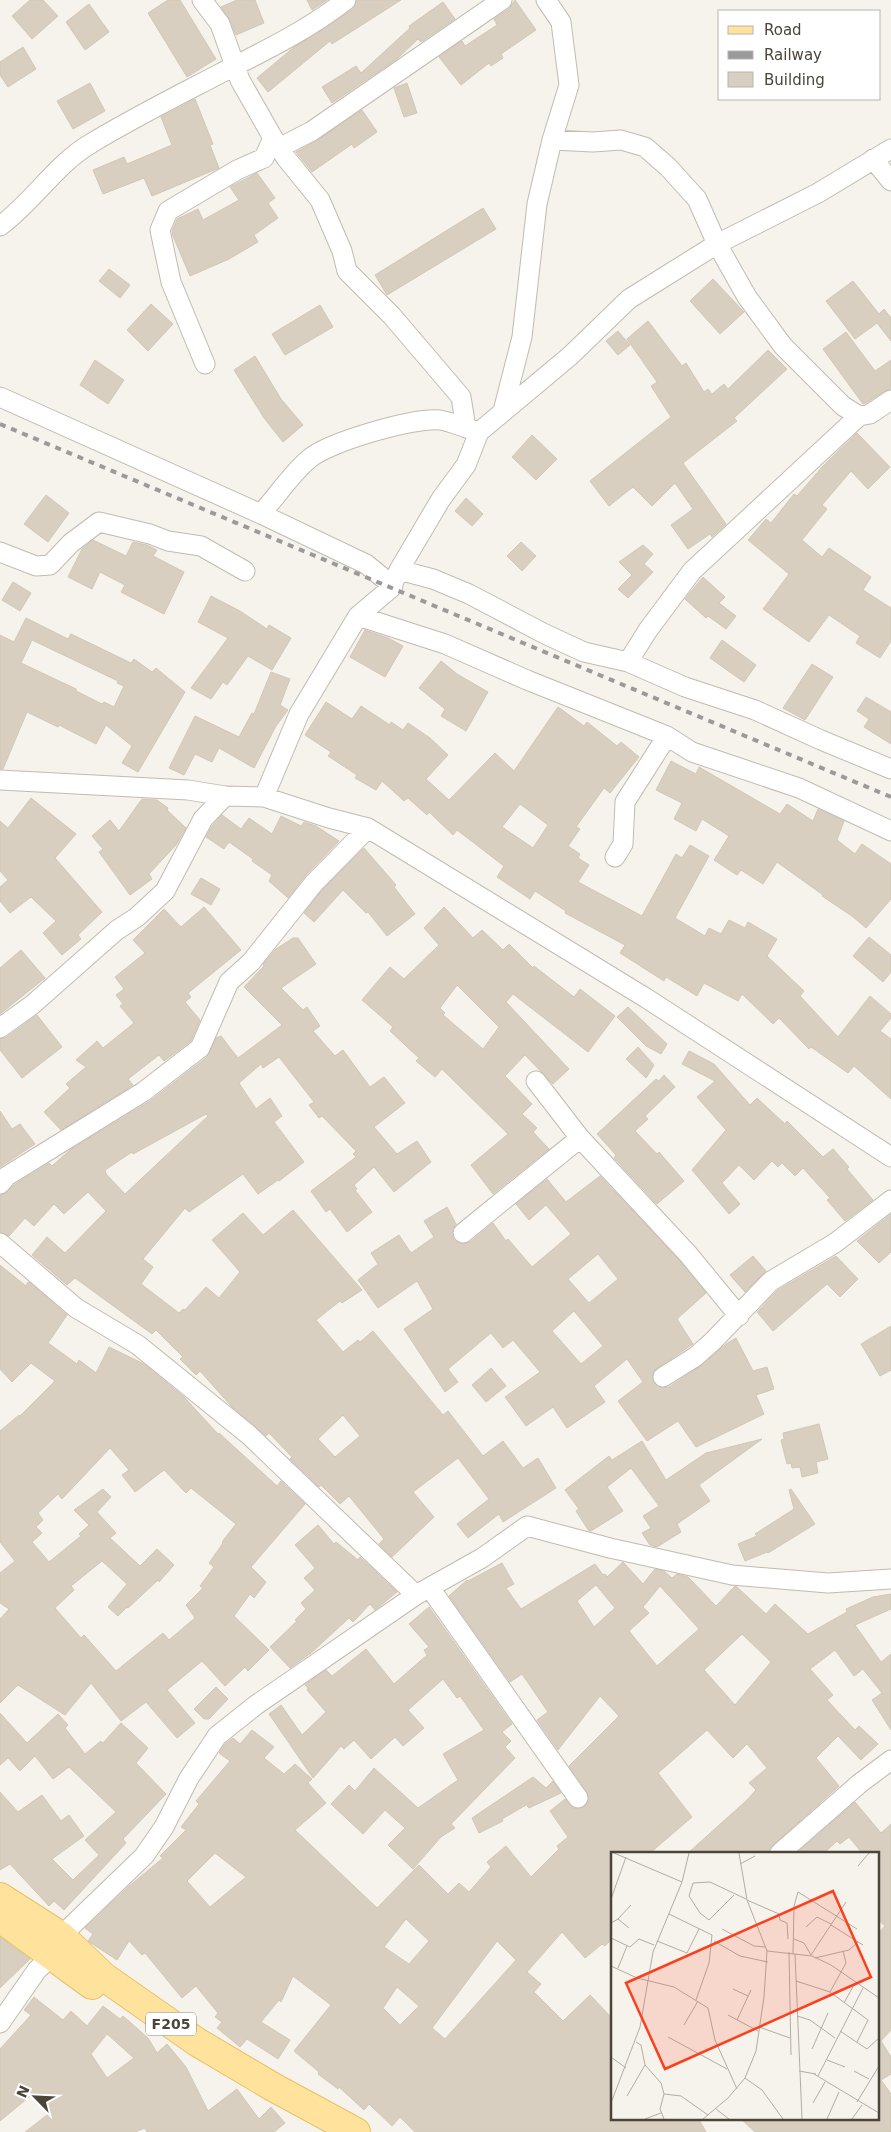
<svg xmlns="http://www.w3.org/2000/svg" width="891" height="2132" font-family="'DejaVu Sans',sans-serif">
	<rect width="100%" height="100%" fill="#f6f3ec"/>
	<path fill="#d8cfc1" stroke="#d3c7b4" fill-rule="evenodd" d="M30,0H43L58,16L32,39L12,16Z
		M168,0H180L216,59L187,77L148,13Z
		M237,0H255L264,23L236,35L230,20L221,7Z
		M307,0H327L312,10Z
		M357,0H401L332,44L330,41L268,92L257,78L293,48L353,9Z
		M515,0L536,30L501,54L503,58L491,66L489,63L461,85L439,57L462,41L465,46L497,25L494,19L509,9Z
		M443,2L455,19L421,42L418,39L397,59L332,103L322,87L356,66L361,73L410,28L409,26Z
		M89,4L109,32L85,50L66,22Z
		M23,47L36,69L8,87L0,75V62Z
		M90,83L105,111L73,129L57,101Z
		M407,83L417,113L404,117L394,88Z
		M195,99L213,144L210,145L219,168L152,196L144,178L103,194L93,170L124,157L127,164L172,145L161,117Z
		M362,110L377,132L354,148L352,144L312,172L296,152L318,140Z
		M257,173L275,198L268,203L278,218L254,235L258,242L229,259L190,276L173,236L172,231L177,219L198,209L203,220L239,200L230,187Z
		M483,208L496,229L387,295L375,275Z
		M109,269L130,285L120,298L99,281Z
		M713,279L744,312L720,334L690,301Z
		M853,281L879,314L884,309L891,318V341L877,323L855,339L826,301Z
		M151,304L173,324L148,351L127,330Z
		M320,305L333,327L285,355L272,334Z
		M648,321L682,366L686,363L704,392L708,389L712,394L724,384L728,389L768,350L787,369L734,418L737,421L683,463L726,524L712,537L710,534L688,549L671,525L693,509L675,483L652,506L633,487L609,506L590,481L671,417L651,386L657,382L627,339Z
		M618,331L630,345L618,355L606,341Z
		M846,332L875,371L891,360V389L885,391L866,403L863,404L823,349Z
		M255,356L281,399L303,425L283,442L264,418L234,370Z
		M95,360L124,380L108,404L80,385Z
		M857,433L890,467L868,489L851,471L822,505L827,509L802,540L822,557L829,548L871,577L863,590L891,608V641L880,658L856,643L860,636L829,615L809,642L763,609L789,574L748,540L766,519L771,523L794,494L797,496L823,466Z
		M532,435L557,459L536,480L512,457Z
		M46,495L69,513L48,542L24,524Z
		M466,498L483,514L472,526L455,511Z
		M93,540L126,556L133,542L147,545L157,550L153,556L184,572L164,614L121,592L125,585L100,572L92,589L68,577L82,549Z
		M521,542L536,556L522,571L507,556Z
		M643,545L653,554L644,564L653,572L628,598L618,589L632,575L619,562Z
		M703,577L725,597L719,603L736,616L726,629L708,616L706,618L685,599Z
		M13,582L31,593L20,611L2,600Z
		M211,596L240,611L267,629L269,625L291,638L272,670L248,656L227,685L223,682L211,699L191,688L228,638L198,622Z
		M26,618L68,639L71,634L131,663L134,659L152,672L156,668L185,692L138,772L122,763L132,746L106,725L96,744L59,725L58,727L27,712L3,769H0V635L14,642ZM32,640L118,681L117,683L124,686L114,707L104,702L102,704L76,691V689L21,663Z
		M365,630L388,638L403,646L385,677L350,657Z
		M722,640L756,665L744,682L710,658Z
		M441,661L457,674L488,692L466,731L441,716L445,709L419,688Z
		M812,664L833,677L805,720L783,708Z
		M271,672L290,679L280,705L288,710L276,726L254,768L219,748L212,762L195,754L184,775L169,768L195,716L239,737L252,713L254,714Z
		M866,697L891,712V744L864,727L869,719L857,711Z
		M326,702L352,719L361,706L390,725L391,722L403,730L408,723L430,738L448,755L426,779L449,800L495,753L514,771L558,707L584,726L587,722L617,746L621,742L639,757L610,793L604,788L576,827L580,829L568,846L580,854L578,858L589,865L578,882L642,916L676,854L682,858L690,845L709,856L675,918L705,936L709,928L721,934L729,920L745,928L748,922L777,939L767,956L804,991L800,996L838,1037L870,996L891,1014V1018L880,1031L891,1039V1099L854,1066L848,1073L811,1047L809,1049L779,1018L773,1024L742,994L738,1001L704,983L697,996L666,977L664,981L620,953L625,945L565,913L566,911L535,891L530,899L497,877L504,866L457,830L453,835L429,812L427,815L408,798L404,801L382,781L376,790L355,778L357,775L328,756L331,752L305,735ZM520,804L548,825L533,848L502,827Z
		M671,761L696,774L699,767L780,814L787,804L813,821L818,809L844,821L837,840L855,854L862,844L891,864V899L866,928L852,916L822,896L823,895L777,862L763,884L741,870L737,875L714,860L729,836L702,819L696,831L674,819L682,803L656,790Z
		M31,798L76,834L55,858L102,912L78,935L81,939L62,955L43,933L56,921L31,897L10,913L0,901V887L8,880L0,871V821L8,828Z
		M142,799L157,800L168,808L167,810L186,828L176,845L149,874L152,879L130,895L99,852L103,849L92,836L110,820L119,831Z
		M222,815L241,829L249,818L272,834L281,816L301,826L304,822L316,826L339,841L306,875L288,898L269,881L272,875L252,861L253,859L229,842L224,849L206,837L212,826Z
		M364,848L396,885L394,887L415,914L387,936L368,912L366,913L343,890L314,922L304,913L322,890Z
		M201,878L220,889L211,905L191,894Z
		M204,907L241,950L188,993L191,997L185,1002L200,1020L191,1041L164,1061L159,1055L128,1079L133,1085L61,1130L44,1112L70,1088L66,1084L86,1067L76,1060L97,1041L103,1048L134,1023L120,1006L123,1004L116,995L124,989L115,977L145,953L133,940L164,909L181,927Z
		M444,907L473,938L482,930L503,950L509,944L533,968L534,966L574,997L580,989L615,1016L588,1052L513,994L506,1002L569,1069L553,1084L525,1055L505,1076L532,1104L522,1114L537,1128L533,1132L549,1149L493,1194L471,1165L508,1134L442,1069L435,1077L416,1061L419,1058L390,1031L393,1027L362,1000L390,967L404,979L439,945L424,928ZM457,985L499,1027L483,1049L443,1015L445,1013L440,1008Z
		M869,937L891,955V972L883,982L853,956Z
		M293,938H298L316,964L281,988L303,1010L307,1007L320,1026L313,1031L335,1056L343,1050L370,1087L384,1077L405,1103L374,1127L397,1154L417,1141L431,1162L394,1192L374,1167L354,1185L357,1189L355,1190L372,1212L347,1232L330,1209L326,1212L311,1191L356,1157L353,1154L356,1151L322,1116L319,1118L309,1105L314,1102L279,1057L263,1068L261,1064L239,1083L256,1109L270,1098L282,1116L274,1122L304,1162L279,1181L278,1180L258,1194L243,1174L189,1212L185,1208L143,1259L153,1267L141,1284L179,1313L183,1309L185,1310L206,1287L219,1298L240,1272L212,1240L243,1213L263,1235L293,1210L362,1290L342,1303L340,1301L316,1320L343,1352L358,1340L360,1342L373,1331L443,1415L448,1411L483,1456L503,1441L523,1468L538,1458L556,1488L503,1522L499,1514L468,1538L457,1524L489,1499L458,1458L413,1492L434,1517L392,1557L379,1544L384,1539L349,1496L340,1504L321,1485L319,1487L290,1459L292,1457L269,1433L266,1436L232,1407L200,1371L196,1375L180,1359L183,1357L156,1330L152,1334L75,1278L67,1285L32,1255L47,1237L65,1253L106,1211L88,1192L64,1214L54,1204L34,1226L25,1218L9,1236L0,1232V1195L4,1194L14,1185L49,1163L52,1166L70,1150L150,1101L207,1057L216,1038L221,1036L238,1058L282,1025L244,987L264,966L263,964L276,949ZM206,1114L208,1116L125,1194L106,1174L105,1170L132,1152L133,1154ZM343,1415L360,1436L335,1457L318,1439Z
		M21,950L45,978L0,1014V968Z
		M628,1007L667,1044L661,1054L646,1046L617,1017Z
		M37,1015L62,1047L22,1078L0,1050V1039L7,1037Z
		M638,1047L654,1065L646,1078L626,1059Z
		M689,1051L714,1064L750,1105L757,1098L785,1124L787,1121L823,1157L833,1149L849,1167L847,1169L873,1200L845,1221L827,1200L830,1198L803,1168L795,1176L782,1163L778,1167L772,1161L754,1180L739,1165L722,1183L740,1204L729,1214L692,1170L726,1130L697,1097L715,1081L682,1064Z
		M664,1075L675,1087L645,1116L648,1119L635,1131L657,1154L659,1152L684,1181L657,1204L614,1158L616,1155L597,1134L656,1079L659,1081Z
		M0,1111L12,1129L20,1124L35,1144L0,1167Z
		M600,1176L680,1261L706,1293L677,1319L693,1344L657,1368L652,1377L654,1383L663,1388L669,1387L701,1366L726,1344L736,1338L753,1371L767,1367L774,1389L756,1395L764,1414L696,1447L678,1421L647,1441L618,1401L643,1382L627,1359L594,1386L605,1402L567,1428L553,1407L526,1426L505,1397L540,1372L513,1340L503,1348L491,1333L448,1369L458,1382L445,1392L404,1329L433,1309L417,1281L378,1308L358,1280L378,1264L371,1253L399,1235L411,1253L434,1237L424,1221L447,1207L456,1224L453,1229L452,1234L454,1240L459,1243L464,1244L470,1242L493,1223L506,1241L508,1239L532,1267L571,1234L546,1205L529,1220L516,1204L547,1179L566,1202ZM598,1254L618,1279L589,1303L568,1279ZM574,1311L603,1346L581,1364L552,1331Z
		M891,1214V1252L879,1263L857,1241Z
		M753,1256L766,1271L745,1292L730,1275Z
		M836,1256L858,1279L840,1297L827,1284L773,1331L757,1312L778,1290Z
		M0,1265L26,1286L28,1282L30,1283L67,1315L48,1343L77,1364L79,1360L96,1373L109,1347L144,1364L184,1397L218,1434L219,1433L277,1486L281,1481L305,1504L251,1567L266,1582L254,1598L250,1594L234,1616L269,1650L248,1671L245,1667L225,1686L202,1661L167,1690L195,1723L177,1738L146,1702L121,1721L91,1683L65,1715L18,1685L0,1703V1619L9,1609L0,1603V1573L15,1561L0,1542V1431L19,1415L20,1416L55,1381L31,1363L12,1382L0,1369ZM110,1448L129,1470L122,1475L135,1492L164,1470L186,1493L191,1488L236,1524L222,1542L223,1543L209,1563L214,1567L200,1586L203,1588L186,1605L195,1618L169,1640L163,1633L116,1671L84,1635L81,1638L55,1608L74,1590L71,1586L102,1561L127,1584L108,1607L118,1616L127,1607L128,1608L158,1580L159,1582L174,1565L157,1549L140,1566L110,1538L116,1533L97,1512L111,1497L103,1489L74,1510L89,1525L79,1534L81,1536L49,1562L32,1542L42,1533L36,1527L43,1520L38,1513L58,1494L62,1499Z
		M891,1326V1370L880,1376L861,1344Z
		M491,1368L506,1386L486,1402L472,1385Z
		M819,1424L828,1459L816,1462L818,1473L802,1477L800,1467L792,1468L791,1463L787,1464L781,1440L784,1439L783,1433Z
		M762,1439L699,1485L710,1501L677,1524L681,1532L657,1547L650,1545L642,1533L651,1528L643,1516L659,1506L631,1468L607,1487L623,1511L591,1531H589L576,1511L579,1509L565,1490L609,1456L612,1460L642,1441L666,1480L706,1453Z
		M791,1489L815,1524L768,1553L767,1552L745,1561L738,1544L757,1536L755,1534L794,1509L789,1490Z
		M318,1525L334,1544L336,1542L358,1560L360,1557L397,1592L375,1610L370,1604L353,1622L349,1618L311,1653L290,1668L270,1647L297,1621L295,1620L306,1609L301,1603L315,1590L304,1578L315,1568L295,1545Z
		M623,1562L643,1584L655,1569L664,1571L672,1578L677,1574L688,1577L716,1606L735,1586L737,1587L766,1614L775,1604L808,1634L847,1612L846,1609L873,1597L891,1594V1609L855,1625L881,1662L891,1654V1730L872,1700L882,1693L863,1669L854,1676L835,1650L810,1669L833,1695L827,1700L855,1730L859,1726L878,1744L861,1760L838,1736L816,1758L839,1786L773,1845L769,1853H688L747,1800L756,1790L749,1783L767,1768L747,1744L733,1758L707,1730L658,1773L692,1817L650,1853H612V1939L605,1946L602,1944L585,1958L562,1932L527,1972L541,1984L534,1992L563,2021L590,1995L612,2018V2118H698L706,2132H415L400,2117L392,2126L369,2104L364,2110L339,2087L338,2089L318,2074L319,2072L294,2051L331,2005L293,1976L281,2002L279,2000L261,2022L290,2040L278,2059L247,2039L240,2047L217,2028L222,2022L215,2017L218,2013L196,1986L182,1998L145,1953L142,1955L129,1941L117,1960L88,1941L93,1934L85,1928L128,1887L163,1858L160,1856L186,1830L181,1827L199,1804L196,1801L230,1761L219,1753L225,1744L233,1738L240,1744L252,1730L274,1747L264,1758L284,1774L295,1764L312,1779L308,1783L326,1803L295,1830L377,1908L419,1865L448,1894L459,1883L469,1892L491,1867L487,1862L506,1846L531,1877L559,1849L557,1846L568,1837L550,1811L565,1799L573,1808L579,1809L584,1807L588,1802L587,1792L569,1766L619,1716L600,1696L558,1750L537,1720L548,1712L522,1674L510,1682L449,1596L467,1580L468,1581L502,1563L514,1584L506,1588L521,1609L595,1564L603,1575L605,1574L607,1577ZM596,1585L615,1608L594,1627L577,1601ZM660,1586L699,1629L657,1666L629,1631L649,1613L643,1607ZM742,1634L771,1662L735,1705L704,1670ZM215,1853L246,1877L210,1907L187,1881ZM406,1919L429,1941L409,1964L384,1947ZM497,1941L516,1960L445,2039L432,2028ZM397,1987L419,2006L400,2025L383,2008Z
		M429,1607L512,1724L502,1732L511,1741L505,1747L515,1758L451,1824L455,1828L441,1837L413,1869L388,1845L405,1828L385,1810L363,1834L331,1804L349,1785L355,1791L374,1768L418,1808L458,1780L443,1754L484,1730L460,1696L457,1698L443,1679L408,1710L424,1728L403,1746L395,1737L371,1759L354,1740L344,1749L341,1746L313,1778L269,1714L281,1705L302,1735L326,1712L307,1690L308,1688L305,1685L326,1670L332,1676L366,1649L394,1684L427,1655L424,1650L429,1647L409,1624Z
		M216,1687L228,1699L209,1719H204L194,1709Z
		M0,1713L27,1743L58,1714L68,1725L65,1728L85,1754L101,1741L103,1743L121,1723L148,1748L136,1763L166,1794L123,1839L126,1843L64,1910L54,1901L49,1906L10,1864L0,1870V1792L18,1812L42,1795L61,1821L69,1815L84,1836L52,1859L73,1880L99,1855L85,1840L116,1812L69,1767L53,1779L35,1756L20,1771L8,1758L0,1765Z
		M533,1777L546,1788L553,1781L561,1793L529,1808L527,1806L533,1801L502,1819L503,1821L479,1833L472,1818Z
		M855,1802L881,1833L891,1824V2030L881,2041L891,2057V2074L881,2080L891,2094V2132H755L740,2118H877V1935L885,1926L877,1919V1853H862L849,1837L840,1844L837,1841L824,1853H797Z
		M0,1937L30,1959L0,1988Z
		M34,1997L63,2020L71,2011L87,2026L103,2006L120,2019L123,2016L148,2038L157,2053L167,2044L186,2067L208,2111L237,2089L259,2119L271,2107L285,2123L274,2132H147L145,2128L135,2132H25L51,2112L34,2093L0,2121V2049L31,2015L24,2010ZM107,2034L134,2058L107,2078L91,2054Z"/>
	<g fill="none" stroke-linecap="round" stroke-linejoin="round">
		<g stroke="#c2bbae" stroke-width="21">
			<path id="minor" d="M202,0L220,24L240,80L273,138L286,158L320,200L342,251L347,271L392,316L461,397L466,428
				M552,140L593,142L621,140L645,147L668,167L697,199L717,244L747,297L783,346L843,406L859,416
				M279,148L312,131L502,0
				M873,159L891,181
				M0,226C33,202 55,165 90,144C133,118 177,96 221,73C264,51 308,30 346,0
				M205,364L171,282L160,230L168,211L237,170L264,158L273,138
				M0,397L261,514L366,564L393,586
				M503,411L522,337L537,204L552,140L569,85L561,22L546,0
				M261,514C276,497 292,473 309,459C328,442 415,417 440,420C452,422 465,428 477,431
				M0,552L36,566L50,565L71,543L99,522L150,534L168,541L201,546L245,571
				M399,570L433,579L469,594L545,634L584,652L628,662L685,687L755,710L821,740L891,769
				M358,616L445,644L527,680L667,736L692,752L799,788L891,831
				M628,662L648,630L692,571L859,416L870,414L891,400
				M0,780L188,790L225,796L264,797L329,818L368,828L646,998L891,1157
				M264,797L299,714L358,616L391,588L399,570L441,499L466,465L479,432L570,356L629,299L717,244L818,193L891,149
				M615,857L623,844L625,802L667,736
				M0,1028L32,1005L117,930L137,917L165,891L203,819L225,796
				M536,1081L580,1138L688,1254L739,1316
				M0,1184L7,1176L143,1092L200,1048L229,982L251,962L314,883L368,828
				M463,1233L580,1138
				M0,1243L76,1308L138,1345L249,1435L416,1595
				M663,1377L695,1357L712,1342L771,1281L835,1243L891,1200
				M430,1588L578,1798
				M780,1853L859,1784L891,1760
				M0,2023L37,1970L52,1956L61,1936L144,1856L164,1827L189,1778L217,1736L256,1705L416,1595L482,1558L527,1526L610,1548L732,1575L828,1583L891,1579"/>
		</g>
		<g stroke="#e6c16a" stroke-width="30">
			<path id="primary" d="M0,1897L61,1936L104,1977L197,2042L273,2087L356,2132
				M0,1918L92,1985"/>
		</g>
		<use href="#minor" stroke="#fff" stroke-width="19"/>
		<use href="#primary" stroke="#ffe39c" stroke-width="28"/>
		<path stroke="#9a9a9a" stroke-width="4" stroke-dasharray="6 6" stroke-linecap="butt" d="M0,424L891,797"/>
	</g>
	<g text-anchor="middle" dominant-baseline="central" stroke-width="5" stroke-linejoin="round" paint-order="stroke">
		<rect fill="#fff" stroke="#817c74" stroke-width="1" x="146" y="2012.5" width="50" height="23" rx="4"/>
		<g font-size="14" font-weight="bold" fill="#4b4439">
			<text x="171" y="2024">F205</text>
		</g>
	</g>
	<g transform="translate(611 1852)">
		<rect width="268" height="268" fill="#f6f3ec"/>
		<path fill="none" stroke="#b2ada4" stroke-width="1" d="M3,1L71,30M129,12L144,4M247,14L258,1M123,43L98,68L89,61L78,44L82,31L99,30L135,47M0,47L15,5M136,48L168,62L169,68L176,71L177,87M58,62L101,83L98,111L85,148M7,67L20,53M0,71L7,67L18,76M220,73L252,93M195,75L206,65L220,72M111,77L143,94L154,95M0,86L19,95L28,87L43,93M183,87L193,91L200,103M46,89L76,101L88,77M103,89L129,104L157,110M156,99L201,104L220,113L268,146M178,100L180,203M182,102L183,54L187,40L246,77M184,102L191,267M200,103L235,50M204,106L238,98L247,90M0,114L26,126L63,135L97,156L104,188L126,237M7,116L16,94M185,129L219,140L257,168L246,190M122,137L137,144M219,140L235,111L232,99M233,151L244,131M117,163L147,179M186,164L199,168L224,186M126,168L140,138M73,173L87,149M148,175L179,186M229,179L256,197L268,186M57,185L116,217M25,190L30,193L34,213L50,231L53,242L49,257L53,267M201,197L217,161M0,205L15,216M216,208L234,215M188,219L205,222M243,219L258,227M203,222L268,261M207,224L252,136M134,226L151,238L172,267M53,242L70,244L97,263M16,244L34,213M246,250L268,214M0,251L29,175L42,100L71,30L78,1M202,251L214,230M105,257L118,267M34,267L50,261M92,267L117,246L134,226L145,199L153,145L156,99L136,48L128,1M216,267L228,240M241,267L251,253"/>
		<path fill="#fc3f1d" fill-opacity="0.15" stroke="#fc3f1d" stroke-width="2.5" d="M222,39L260,125L54,217L15,131Z"/>
		<rect width="268" height="268" fill="none" stroke="#4b4439" stroke-width="2.5"/>
	</g>
	<rect x="718" y="10" width="162" height="90" fill="#ffffff" stroke="#b7b4b0"/>
	<rect x="728" y="26" width="25" height="8" fill="#ffe39c" stroke="#b7b4b0"/>
	<text x="764" y="35" font-size="15" fill="#4b4439">Road</text>
	<rect x="728" y="51" width="25" height="8" fill="#9a9a9a" stroke="#b7b4b0"/>
	<text x="764" y="60" font-size="15" fill="#4b4439">Railway</text>
	<rect x="728" y="72" width="25" height="15" fill="#d8cfc1" stroke="#b7b4b0"/>
	<text x="764" y="85" font-size="15" fill="#4b4439">Building</text>
	<g transform="translate(35 2097) rotate(294)" stroke="#ffffff" stroke-width="4" paint-order="stroke">
	<path d="M0-4L9 19L0 12L-9 19Z" fill="#4b4439"/>
	<text y="-8" font-size="14" font-weight="bold" text-anchor="middle" fill="#4b4439">N</text>
	</g>
</svg>
